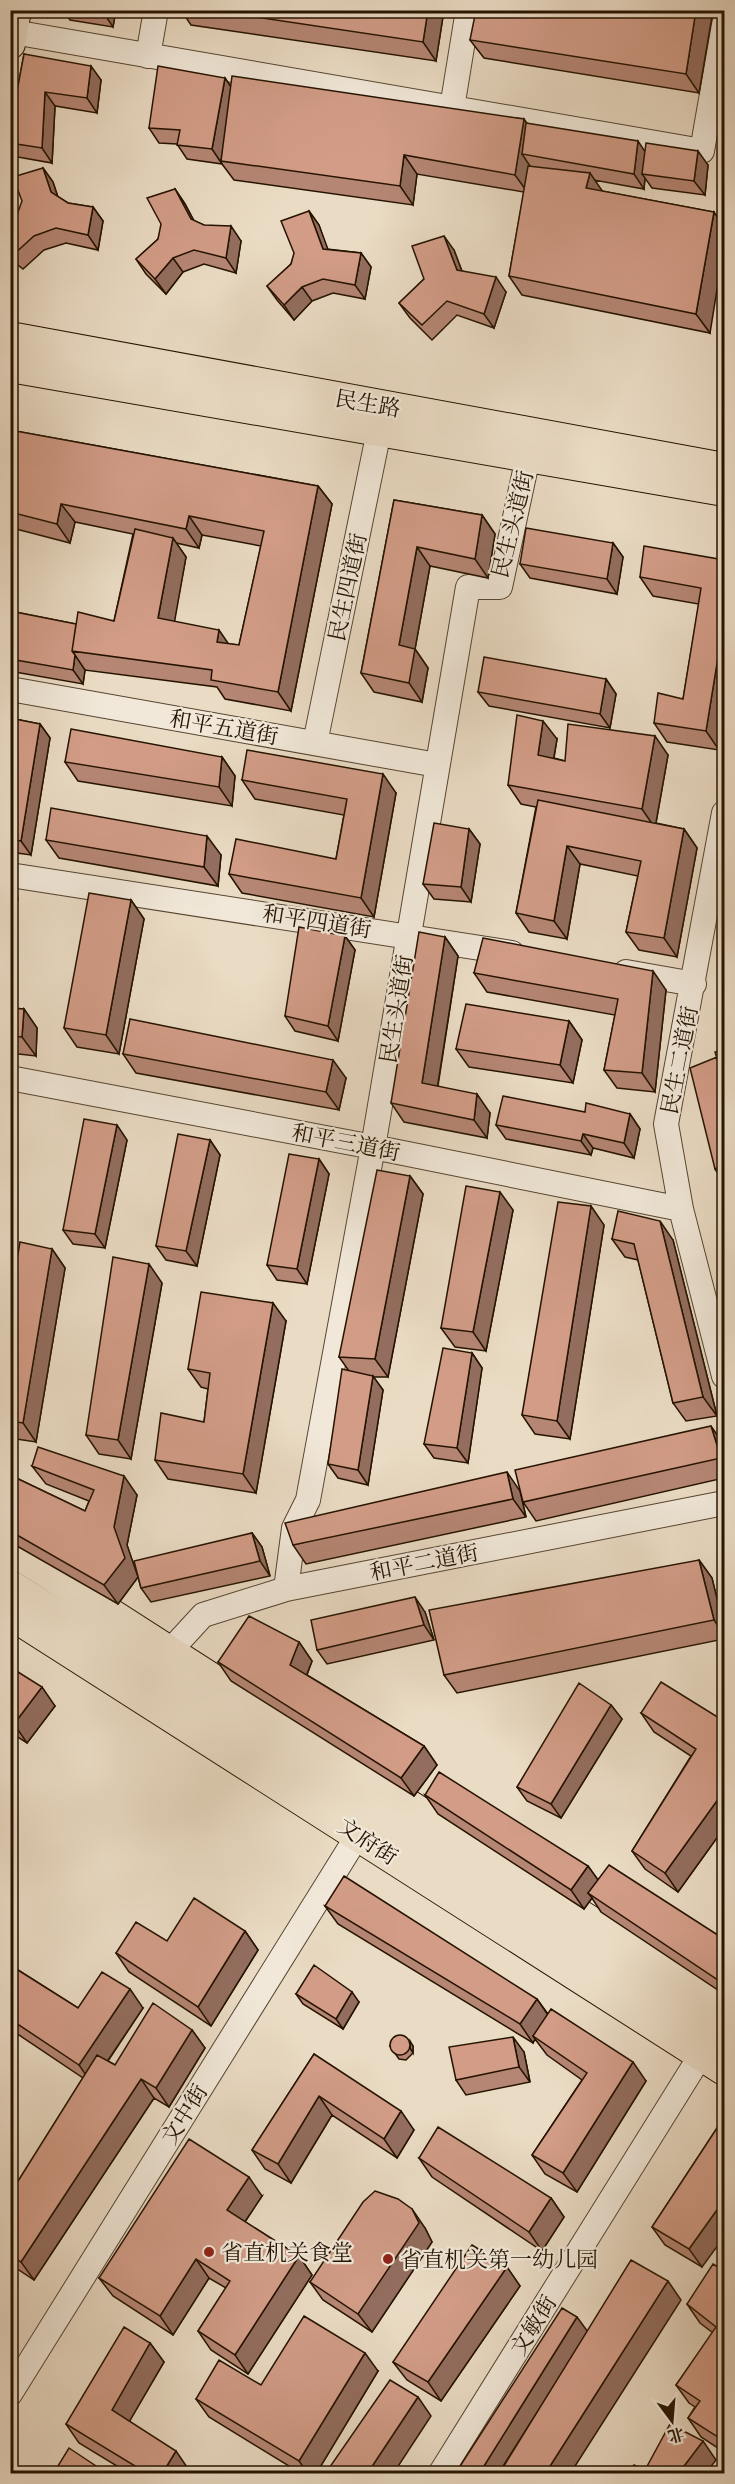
<svg xmlns="http://www.w3.org/2000/svg" width="735" height="2484" font-family="'Gentium Book Plus','Noto Serif SC',serif">
	<rect width="100%" height="100%" fill="#eadbc4"/>
	<filter id="stains"><feTurbulence type="fractalNoise" baseFrequency=".00333" numOctaves="4"/><feColorMatrix values="0 0 0 0 .2 0 0 0 0 .09 0 0 0 0 .02 0 0 0 .5 -.17"/></filter>
	<radialGradient id="worn" r=".72"><stop offset=".6" stop-color="#630" stop-opacity="0"/><stop offset="1" stop-color="#630" stop-opacity=".3"/></radialGradient>
	<g fill="none" stroke-linecap="round" stroke-linejoin="round">
		<g stroke="#564531" stroke-width="26">
			<path id="minor" d="M13,32L702,151L724,25
				M148,56L156,10
				M452,108L468,10
				M10,689L437,765
				M315,743L379,431
				M724,813L666,1124L681,1209L724,1376
				M10,875L512,953
				M626,972L694,984
				M10,1078L373,1147L681,1209
				M286,1589L294,1528L308,1500L373,1147L468,587H500L528,457
				M158,1664L203,1615L286,1589L724,1503
				M10,2394L358,1835
				M440,2474L701,2055"/>
		</g>
		<g stroke="#251300" stroke-width="32">
			<path id="major" d="M10,44L16,10
				M10,337L724,468
				M10,367L724,491
				M10,1549L724,2007
				M10,1585L724,2040
				M10,1614L724,2070"/>
		</g>
		<use href="#minor" stroke="#f1e8d9" stroke-width="24"/>
		<use href="#major" stroke="#eadbc4" stroke-width="30"/>
	</g>
	<path fill="#b58674" stroke="#251300" stroke-width="1.5" fill-rule="evenodd" d="M63,10H116L113,27L70,20Z
		M181,10H444L436,61L191,25Z
		M713,10L699,93L484,58L470,40Z
		M24,54L101,80L97,113L55,106L52,163L18,157L10,147V128Z
		M225,78L231,87L524,119L526,123L708,165L705,195L652,188L645,178L644,189L594,180L602,191L714,212L710,333L522,295L509,276L524,192L417,174L413,205L234,180L222,164L187,159L177,144L159,143L149,128Z
		M43,168L53,182L58,197L68,203L93,207L103,221L98,250L66,243L44,250L23,269L10,259V224L15,220Z
		M175,189L185,204L194,221L241,241L236,273L204,264L183,272L166,294L146,274L136,259L158,239Z
		M309,211L319,225L327,249L361,253L371,267L365,299L333,293L312,301L294,320L277,300L267,286L291,264Z
		M454,250L462,271L506,292L494,328L457,315L432,340L410,318L399,303Z
		M10,430L318,486L332,504L291,711L225,699L217,687L85,670L83,684L15,672L10,667V611L76,624L114,621L133,534L75,522L70,543L16,529L10,573ZM202,535L261,546L239,645L229,644L174,621L186,557L176,543L199,548Z
		M394,500L482,515L495,534L488,578L430,566L415,649L428,668L422,702L374,692L361,673Z
		M613,543L623,557L617,594L530,578L520,564Z
		M724,560V716L719,750L667,742L654,723L683,699L699,604L653,596L640,577Z
		M606,679L616,694L610,728L489,706L478,692Z
		M10,718L40,724L50,738L31,855L10,852Z
		M557,739L554,758L565,761L668,755L656,823L684,829L697,848L677,957L639,950L626,932L638,876L580,864L567,939L529,932L516,913L536,807L521,804L508,785Z
		M222,757L235,776L232,806L78,781L65,762Z
		M242,780L396,793L374,917L242,893L229,874L336,859L344,815L255,799Z
		M469,829L480,844L471,902L434,899L423,884Z
		M46,840L221,855L218,886L59,858Z
		M131,900L144,919L119,1054L77,1047L64,1028Z
		M345,936L355,950L338,1041L295,1031L285,1016Z
		M445,937L458,956L438,1086L490,1113L487,1138L404,1122L391,1103Z
		M474,973L666,990L655,1092L617,1088L604,1070L615,1015L487,992Z
		M10,1008L24,1009L37,1028L36,1056L10,1053Z
		M569,1021L582,1040L573,1083L469,1067L456,1049Z
		M724,1050V1183L715,1169L717,1057Z
		M123,1054L346,1078L339,1110L136,1073Z
		M585,1112L630,1114L640,1129L634,1158L593,1148L591,1155L506,1139L496,1125Z
		M127,1140L105,1248L73,1244L63,1230Z
		M210,1140L220,1155L197,1266L166,1260L156,1246Z
		M319,1159L329,1174L307,1284L277,1280L267,1265Z
		M410,1176L423,1194L388,1377H373L383,1390L368,1485L338,1478L328,1464L349,1371L339,1357Z
		M513,1210L486,1351L455,1347L441,1328Z
		M604,1225L570,1439L535,1434L522,1415Z
		M612,1239L673,1240L717,1416L686,1421L673,1403L638,1260L625,1257Z
		M52,1249L65,1268L36,1442L10,1438V1301Z
		M162,1283L131,1459L99,1454L86,1435Z
		M286,1321L256,1493L168,1479L155,1460L204,1422L208,1389L201,1387L188,1369Z
		M472,1353L482,1368L468,1463L434,1458L424,1444Z
		M724,1445V1478L536,1521L523,1502Z
		M32,1466L137,1495L127,1545L137,1575L252,1533L262,1547L270,1576L151,1602L141,1588L138,1577L118,1604L10,1542V1475L85,1511L89,1501L46,1484Z
		M520,1491L526,1517L306,1564L293,1545Z
		M699,1560L712,1578L724,1628V1639L457,1693L444,1675Z
		M425,1612L434,1640L327,1664L317,1650Z
		M299,1642L312,1661L307,1675L424,1746L437,1765L414,1796L231,1681L218,1662Z
		M10,1667L55,1706L27,1743L10,1732Z
		M611,1705L622,1719L561,1818L527,1801L517,1787Z
		M641,1713L724,1721V1828L678,1892L645,1869L632,1851L691,1756L654,1732Z
		M425,1795L588,1866L598,1880L724,1939V1994L601,1912L592,1898L584,1909L438,1814Z
		M325,1906L537,1999L548,2014L646,2081L577,2192L545,2174L532,2155L582,2080L547,2055L535,2039L533,2043L338,1924Z
		M245,1931L258,1950L211,2026L129,1972L116,1953L167,1941Z
		M10,1965L78,2008H143L108,2061L115,2065L192,2030L205,2048L169,2107L154,2098L34,2280L10,2264V2194L83,2078L10,2029Z
		M296,1994L359,2002L343,2029L303,2004Z
		M390,2046H413V2053L406,2060L399,2059Z
		M524,2052L530,2082L466,2095L456,2080Z
		M314,2054L414,2130L397,2158L332,2115L291,2183L265,2169L252,2150Z
		M719,2125L702,2267L665,2245L652,2227Z
		M419,2158L551,2198L564,2217L542,2251L432,2177Z
		M262,2196L245,2222L299,2256L312,2275L248,2374L211,2350L198,2331L226,2288L209,2278L173,2335L113,2296L99,2278Z
		M425,2228L432,2242L372,2332L323,2300L310,2282Z
		M507,2267L520,2286L441,2401L407,2380L393,2362Z
		M724,2271V2452L701,2437L688,2418L695,2407L689,2403L676,2385L713,2333L700,2323L687,2304Z
		M150,2343L164,2362L129,2421L189,2470L187,2474H130L79,2443L66,2424Z
		M378,2371L316,2474H302L209,2417L196,2399L261,2385Z"/>
	<path fill="#936d5e" stroke="#251300" stroke-width="1.5" d="M103,10H116L113,27L103,12Z
		M428,10H444L436,61L423,42Z
		M696,10H713L699,93L686,74Z
		M91,66L101,80L97,113L87,98Z
		M225,78L235,93L221,161L222,164L212,149Z
		M45,92L55,106L52,163L42,148Z
		M524,119L537,138L522,154L532,169L528,193L515,175Z
		M638,141L648,156L642,174L645,178L644,189L634,174Z
		M698,151L708,165L705,195L694,181Z
		M404,155L417,174L413,205L400,186Z
		M43,168L53,182L61,207L51,192Z
		M590,173L603,192L586,188Z
		M175,189L185,204L201,234L191,219Z
		M93,207L103,221L98,250L88,235Z
		M309,211L319,225L333,263L323,249Z
		M714,212L724,227V246L710,333L696,314Z
		M231,226L241,241L236,273L226,258Z
		M444,236L454,250L467,285L457,270Z
		M361,253L371,267L365,299L355,285Z
		M173,258L183,272L166,294L155,279Z
		M496,277L506,292L494,328L484,314Z
		M302,287L312,301L294,320L284,305Z
		M318,486L332,504L291,711L278,692Z
		M61,504L75,522L70,543L57,524Z
		M482,515L495,534L488,578L475,559Z
		M189,516L202,535L199,548L186,529Z
		M10,520L16,529L10,573Z
		M173,538L186,557L172,636L158,618Z
		M613,543L623,557L617,594L607,579Z
		M417,547L430,566L415,649L428,668L422,702L409,683L399,645Z
		M724,620V716L719,750L706,731Z
		M219,630L232,649L217,642Z
		M75,655L85,670L83,684L73,670Z
		M606,679L616,694L610,728L600,714Z
		M543,721L557,739L551,774L538,755Z
		M40,724L50,738L31,855L21,841Z
		M655,736L668,755L655,828L642,809Z
		M222,757L235,776L232,806L219,787Z
		M383,774L396,793L374,917L361,898Z
		M469,829L480,844L471,902L461,887Z
		M684,829L697,848L677,957L664,938Z
		M207,836L221,855L218,886L204,867Z
		M567,846L580,864L567,939L554,921Z
		M10,886L18,898L10,942Z
		M131,900L144,919L119,1054L106,1035Z
		M345,936L355,950L338,1041L328,1026Z
		M445,937L458,956L435,1102L422,1083Z
		M653,971L666,990L655,1092L642,1073Z
		M24,1009L37,1028L36,1056L22,1037Z
		M569,1021L582,1040L573,1083L560,1065Z
		M333,1060L346,1078L339,1110L326,1092Z
		M477,1094L490,1113L487,1138L474,1120Z
		M630,1114L640,1129L634,1158L624,1143Z
		M117,1125L127,1140L105,1248L95,1234Z
		M583,1134L593,1148L591,1155L581,1141Z
		M210,1140L220,1155L197,1266L186,1251Z
		M319,1159L329,1174L307,1284L297,1269Z
		M410,1176L423,1194L388,1377L375,1359Z
		M500,1192L513,1210L486,1351L473,1332Z
		M591,1206L604,1225L570,1439L557,1421Z
		M660,1221L673,1240L717,1416L703,1397Z
		M52,1249L65,1268L36,1442L23,1423Z
		M149,1264L162,1283L131,1459L118,1440Z
		M273,1303L286,1321L256,1493L243,1474Z
		M472,1353L482,1368L468,1463L457,1448Z
		M373,1376L383,1390L368,1485L358,1470Z
		M711,1426L724,1445V1462L721,1458Z
		M507,1472L520,1491L526,1517L513,1499Z
		M124,1476L137,1495L127,1545L138,1577L118,1604L104,1585L114,1527Z
		M252,1533L262,1547L270,1576L260,1561Z
		M699,1560L712,1578L724,1628V1635L714,1620Z
		M415,1597L425,1612L434,1640L424,1625Z
		M299,1642L312,1661L303,1684L290,1665Z
		M42,1687L55,1706L27,1743L14,1724Z
		M611,1705L622,1719L561,1818L551,1804Z
		M424,1746L437,1765L414,1796L401,1778Z
		M724,1791V1828L678,1892L665,1873Z
		M588,1866L601,1884L588,1893L592,1898L584,1909L571,1890Z
		M245,1931L258,1950L211,2026L198,2007Z
		M130,1989L143,2008L92,2084L79,2065Z
		M352,1992L359,2002L343,2029L336,2019Z
		M537,1999L550,2018L533,2036L535,2039L533,2043L520,2024Z
		M192,2030L205,2048L169,2107L156,2088Z
		M513,2037L524,2052L530,2082L519,2067Z
		M410,2041L413,2046V2053L410,2048Z
		M633,2062L646,2081L577,2192L563,2173Z
		M141,2079L154,2098L34,2280L21,2262Z
		M319,2096L332,2115L291,2183L278,2164Z
		M401,2111L414,2130L397,2158L384,2139Z
		M249,2177L262,2196L240,2229L227,2210Z
		M551,2198L564,2217L542,2251L529,2232Z
		M724,2200V2237L702,2267L689,2249Z
		M412,2209L425,2228L432,2242L372,2332L358,2314Z
		M299,2256L312,2275L248,2374L235,2355Z
		M196,2259L209,2278L173,2335L160,2316Z
		M507,2267L520,2286L441,2401L428,2382Z
		M668,2281L681,2300L570,2474H545Z
		M577,2317L588,2332L498,2474H479Z
		M150,2343L164,2362L125,2429L112,2410Z
		M365,2353L378,2371L316,2474H308L299,2461Z
		M418,2397L431,2416L393,2474H367Z
		M703,2441L716,2460L705,2474H678Z
		M176,2451L189,2470L187,2474H162Z"/>
	<path fill="#d29c87" stroke="#251300" stroke-width="1.5" d="M91,10H103V12Z
		M209,10H428L423,42Z
		M476,10H696L686,74L470,40Z
		M24,54L91,66L87,98L45,92L42,148L10,143V128Z
		M158,66L225,78L212,149L177,145L180,130L149,128Z
		M232,76L524,119L515,175L404,155L400,186L221,161Z
		M526,123L638,141L634,174L522,154Z
		M646,143L698,151L694,181L642,174Z
		M528,166L590,173L586,188L714,212L696,314L509,276Z
		M43,168L51,192L68,203L93,207L88,235L56,228L34,236L13,255L10,253V224L15,220L22,201L13,177Z
		M175,189L191,219L204,225L231,226L226,258L194,250L173,258L155,279L136,259L158,239L161,224L147,198Z
		M309,211L323,249L361,253L355,285L323,279L302,287L284,305L267,286L291,264L294,253L281,221Z
		M444,236L457,270L496,277L484,314L447,301L422,325L399,303L424,279L412,246Z
		M10,430L318,486L278,692L211,680L212,670L72,651L78,612L114,621L135,529L173,538L158,618L219,630L217,642L239,645L264,531L189,516L186,529L61,504L57,524L10,512Z
		M394,500L482,515L475,559L417,547L399,645L415,649L409,683L361,673Z
		M526,528L613,543L607,579L520,564Z
		M644,546L724,560V620L706,731L654,723L658,693L683,699L701,588L640,577Z
		M10,611L76,624L72,651L75,655L73,670L10,659Z
		M484,657L606,679L600,714L478,692Z
		M517,715L543,721L538,755L565,761L568,724L655,736L642,809L508,785Z
		M10,718L40,724L21,841L10,839Z
		M71,729L222,757L219,787L65,762Z
		M247,750L383,774L361,898L229,874L236,839L336,859L347,799L242,780Z
		M538,800L684,829L664,938L626,932L641,861L567,846L554,921L516,913Z
		M51,808L207,836L204,867L46,840Z
		M434,823L469,829L461,887L423,884Z
		M89,893L131,900L106,1035L64,1028Z
		M299,927L345,936L328,1026L285,1016Z
		M419,932L445,937L422,1083L477,1094L474,1120L391,1103Z
		M483,938L653,971L642,1073L604,1070L618,999L474,973Z
		M466,1004L569,1021L560,1065L456,1049Z
		M10,1008L24,1009L22,1037L10,1036Z
		M130,1019L333,1060L326,1092L123,1054Z
		M724,1050V1081L715,1052Z
		M717,1057L724,1081V1176L722,1166L715,1169L690,1068Z
		M503,1096L585,1112L586,1103L630,1114L624,1143L583,1134L581,1141L496,1125Z
		M84,1119L117,1125L95,1234L63,1230Z
		M178,1134L210,1140L186,1251L156,1246Z
		M289,1154L319,1159L297,1269L267,1265Z
		M377,1170L410,1176L375,1359L339,1357Z
		M466,1186L500,1192L473,1332L441,1328Z
		M558,1202L591,1206L557,1421L522,1415Z
		M618,1211L660,1221L703,1397L673,1403L634,1244L612,1239Z
		M20,1242L52,1249L23,1423L10,1421V1301Z
		M113,1257L149,1264L118,1440L86,1435Z
		M201,1292L273,1303L243,1474L155,1460L161,1413L204,1422L210,1373L188,1369Z
		M443,1348L472,1353L457,1448L424,1444Z
		M342,1369L373,1376L358,1470L328,1464Z
		M711,1426L721,1458L523,1502L515,1470Z
		M38,1447L124,1476L114,1527L125,1558L104,1585L10,1531V1475L85,1511L94,1490L32,1466Z
		M507,1472L513,1499L293,1545L285,1523Z
		M252,1533L260,1561L141,1588L134,1561Z
		M699,1560L714,1620L444,1675L429,1610Z
		M415,1597L424,1625L317,1650L311,1620Z
		M249,1616L299,1642L290,1665L424,1746L401,1778L218,1662Z
		M10,1667L42,1687L14,1724L10,1722Z
		M661,1682L724,1721V1791L665,1873L632,1851L696,1749L641,1713Z
		M579,1683L611,1705L551,1804L517,1787Z
		M439,1772L588,1866L571,1890L425,1795Z
		M609,1865L724,1939V1984L588,1893Z
		M344,1876L537,1999L520,2024L325,1906Z
		M194,1898L245,1931L198,2007L116,1953L136,1922L167,1941Z
		M10,1965L78,2008L102,1972L130,1989L79,2065L10,2019Z
		M314,1965L352,1992L336,2019L296,1994Z
		M153,2003L192,2030L156,2088L141,2079L21,2262L10,2254V2194L97,2055L115,2065Z
		M551,2009L633,2062L563,2173L532,2155L587,2073L533,2036Z
		M390 2045a10 10 0 1 1 20 0a10 10 0 1 1-20 0Z
		M513,2037L519,2067L456,2080L449,2047Z
		M314,2054L401,2111L384,2139L319,2096L278,2164L252,2150Z
		M719,2125L724,2129V2200L689,2249L652,2227Z
		M438,2127L551,2198L529,2232L419,2158Z
		M189,2139L249,2177L227,2210L299,2256L235,2355L198,2331L230,2281L196,2259L160,2316L99,2278Z
		M375,2191L398,2199L412,2209L419,2223L358,2314L310,2282L363,2202Z
		M472,2245L507,2267L428,2382L393,2362Z
		M631,2260L668,2281L545,2474H499Z
		M713,2264L724,2271V2441L688,2418L700,2401L676,2385L716,2327L687,2304Z
		M562,2308L577,2317L479,2474H455Z
		M304,2316L365,2353L299,2461L196,2399L219,2360L261,2385Z
		M124,2327L150,2343L112,2410L176,2451L162,2474H148L66,2424Z
		M390,2380L418,2397L367,2474H325Z
		M670,2424L703,2441L678,2474H628L634,2465L645,2470Z
		M69,2448L108,2474H53Z"/>
	<g fill="#8f2418" stroke="#f1e8d9" stroke-width="2">
		<circle cx="209" cy="2252" r="6"/>
		<circle cx="388" cy="2259" r="6"/>
	</g>
	<g text-anchor="middle" dominant-baseline="central" stroke-width="4.5" stroke-linejoin="round" paint-order="stroke">
		<g font-size="22" fill="#251300" stroke="#f1e8d9">
			<text transform="translate(368 403) rotate(10)">民生路</text>
			<text transform="translate(512 524) rotate(-76)">民生头道街</text>
			<text transform="translate(347 587) rotate(-78)">民生四道街</text>
			<text transform="translate(224 727) rotate(10)">和平五道街</text>
			<text transform="translate(317 921) rotate(9)">和平四道街</text>
			<text transform="translate(396 1009) rotate(-81)">民生头道街</text>
			<text transform="translate(679 1060) rotate(-79)">民生二道街</text>
			<text transform="translate(346 1142) rotate(11)">和平三道街</text>
			<text transform="translate(424 1562) rotate(-11)">和平二道街</text>
			<text transform="translate(368 1841) rotate(33)">文府街</text>
			<text transform="translate(184 2114) rotate(-58)">文中街</text>
			<text transform="translate(533 2325) rotate(-58)">文敏街</text>
		</g>
		<g font-size="22" fill="#251300" stroke="#f1e8d9" text-anchor="start">
			<text x="221" y="2252">省直机关食堂</text>
			<text x="400" y="2259">省直机关第一幼儿园</text>
		</g>
	</g>
	<rect width="735" height="2484" fill="none" stroke="#eadbc4" stroke-width="36"/>
	<rect x="12" y="12" width="711" height="2460" fill="none" stroke="#251300" stroke-width="3"/>
	<rect x="18" y="18" width="699" height="2448" fill="none" stroke="#251300" stroke-width="1.5"/>
	<g transform="translate(672 2421) rotate(164)" stroke="#f1e8d9" stroke-width="4.5" paint-order="stroke">
	<path d="M0-4.5L10 22L0 15L-10 22Z" fill="#251300"/>
	<text y="-9" font-size="16" font-weight="bold" text-anchor="middle" fill="#251300">北</text>
	</g>
	<rect width="100%" height="100%" filter="url(#stains)"/>
	<rect width="100%" height="100%" fill="url(#worn)"/>
</svg>
